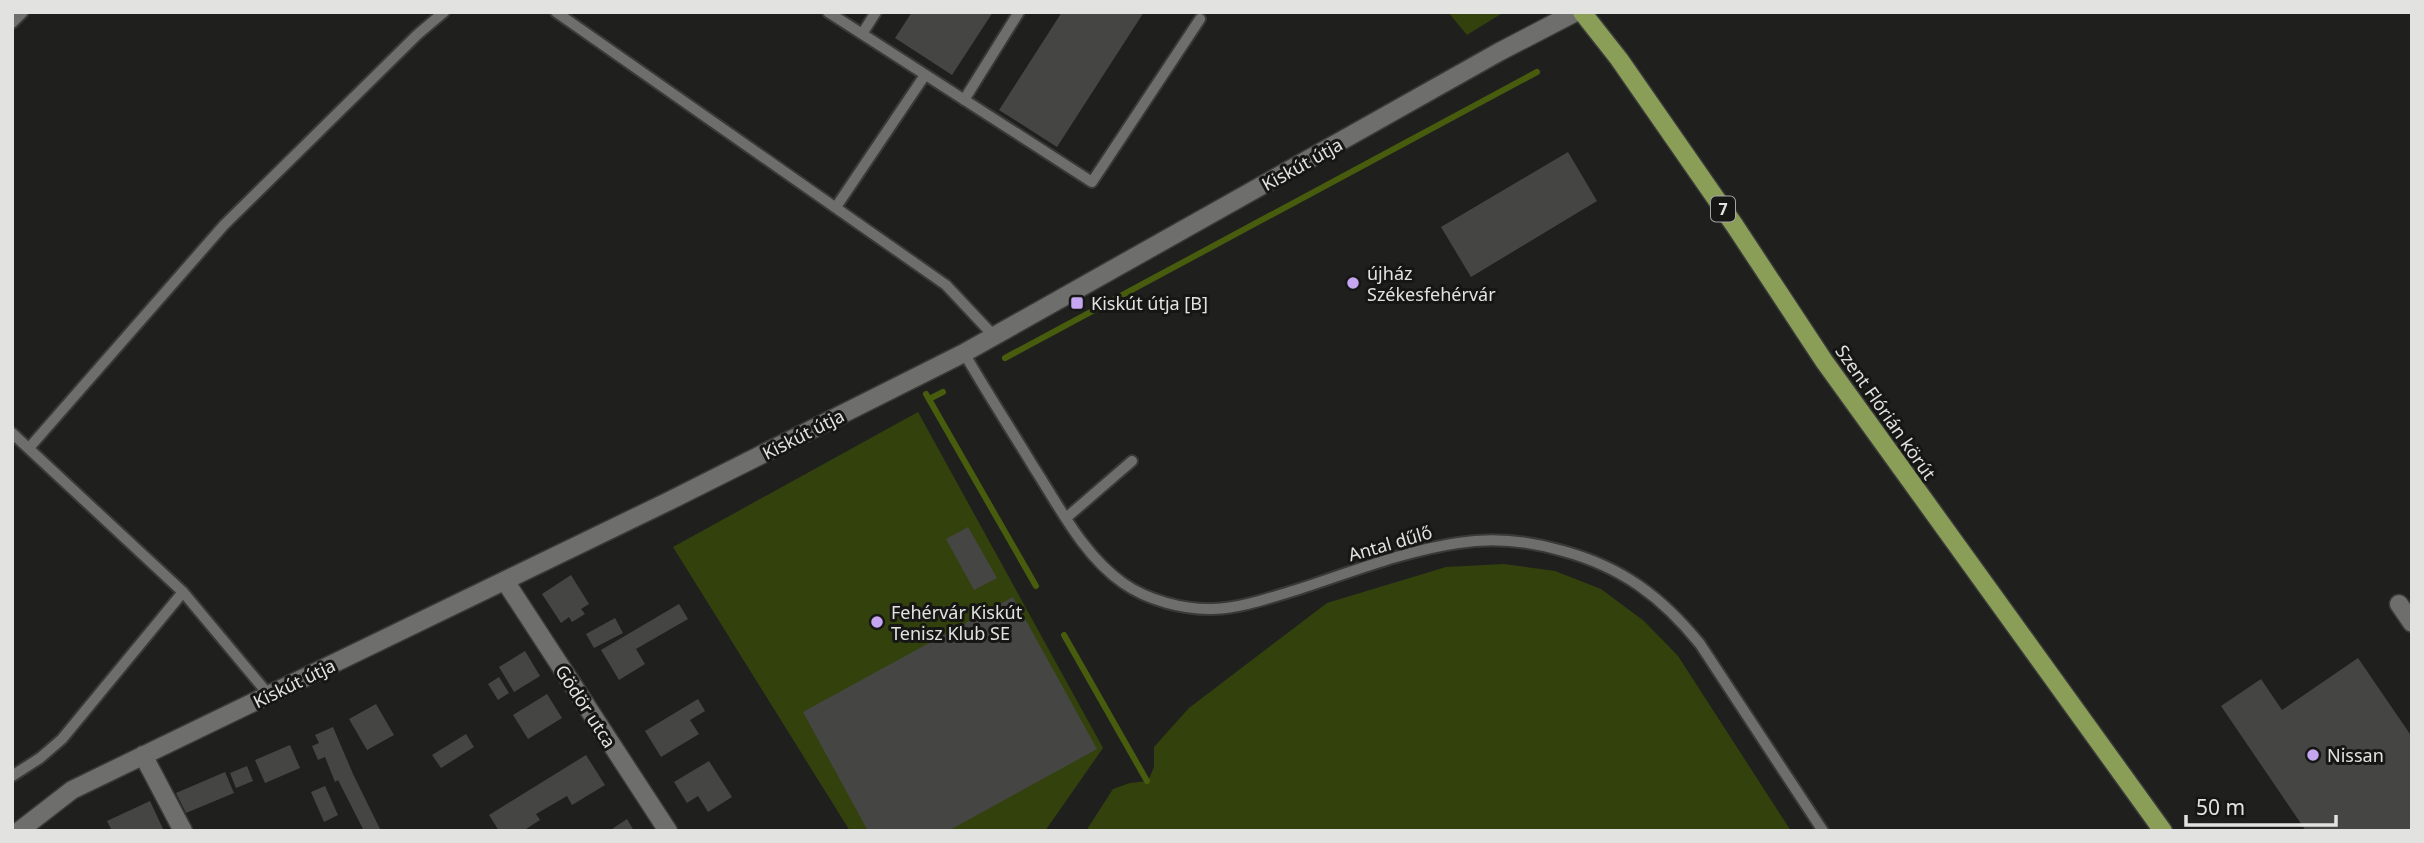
<svg xmlns="http://www.w3.org/2000/svg" width="2424" height="843" font-family="'Noto Sans',sans-serif">
	<rect width="100%" height="100%" fill="#1f201e"/>
	<path fill="#33410d" d="M1448,12H1504L1467,35Z
		M918,412L1103,748L1045,831H850L673,547Z
		M1504,564L1555,571L1601,589L1644,621L1678,656L1791,831H1086L1113,789L1130,783L1148,781L1154,767V747L1189,708L1327,603L1446,567Z"/>
	<g fill="none" stroke-linecap="round" stroke-linejoin="round">
		<path stroke="#485c0d" stroke-width="6" d="M1005,358L1537,72
			M926,394L1036,586
			M929,399L943,392
			M1064,635L1147,781"/>
	</g>
	<path fill="#454643" d="M912,12H993L952,75L895,38Z
		M1062,12H1144L1057,147L999,110Z
		M1568,152L1597,201L1471,277L1441,227Z
		M968,527L997,578L974,590L946,539Z
		M571,575L589,604L581,609L585,614L572,622L569,617L561,623L542,594Z
		M1013,597L1097,749L948,831H868L803,712Z
		M679,604L688,619L636,649L645,664L619,680L601,650Z
		M615,618L623,633L594,648L586,634Z
		M525,651L540,676L514,692L499,667Z
		M2358,658L2412,737V828L2407,831H2306L2221,706L2261,679L2282,710Z
		M499,677L509,693L498,700L488,684Z
		M547,694L562,718L528,739L513,715Z
		M698,699L705,711L690,720L699,734L661,757L645,731Z
		M376,704L394,735L367,750L349,719Z
		M333,727L353,774L381,831H364L338,780L335,782L325,757L318,760L312,746L319,743L315,735Z
		M466,734L474,747L441,768L432,755Z
		M290,745L300,768L265,783L255,760Z
		M586,755L605,785L572,805L567,796L536,814L540,820L523,831H499L489,815Z
		M709,761L732,797L708,812L698,796L687,803L674,782Z
		M247,766L253,781L236,788L230,773Z
		M225,772L234,793L186,813L176,793Z
		M325,786L338,815L324,822L311,792Z
		M150,801L164,831H112L107,821Z
		M627,819L634,831H609Z"/>
	<g fill="none" stroke-linecap="round" stroke-linejoin="round">
		<g stroke="#393a38" stroke-width="14">
			<path id="service" d="M556,12L946,285L993,335
				M828,12L1092,182L1200,19
				M12,23L23,12
				M862,34L876,12
				M964,100L1019,12
				M836,207L925,75
				M964,353C986,391 1010,428 1033,466C1059,506 1083,555 1123,583C1147,600 1184,610 1213,609C1242,608 1269,598 1296,590C1349,573 1403,551 1458,543C1494,537 1529,541 1563,551C1622,567 1662,597 1700,644L1823,831
				M12,433L183,592L269,695
				M29,448L224,225L418,34L444,12
				M1066,518L1132,461
				M12,776L40,758L62,739L183,592"/>
		</g>
		<g stroke="#393a38" stroke-width="21">
			<path id="minor" d="M505,581L668,831
				M2399,604L2412,623
				M143,755L183,831
				M19,831L72,790L667,502L964,353L1499,52L1576,12"/>
		</g>
		<g stroke="#393a38" stroke-width="21">
			<path id="primary" d="M1582,12L1619,59L1735,226L1824,361L2163,831"/>
		</g>
		<use href="#service" stroke="#6e6f6c" stroke-width="10"/>
		<use href="#minor" stroke="#6e6f6c" stroke-width="18"/>
		<use href="#primary" stroke="#8a9e58" stroke-width="18"/>
	</g>
	<g fill="#c6a6f0" stroke="#161714" stroke-width="2.5">
		<circle cx="1353" cy="283" r="7"/>
		<rect x="1070" y="296" width="14" height="14" rx="3.5"/>
		<circle cx="877" cy="622" r="7"/>
		<circle cx="2313" cy="755" r="7"/>
	</g>
	<g text-anchor="middle" dominant-baseline="central" stroke-width="6" stroke-linejoin="round" paint-order="stroke">
		<rect fill="#161714" stroke="#a5a6a4" stroke-width="2" x="1711" y="196.5" width="24" height="25" rx="5"/>
		<g font-size="16" font-weight="bold" fill="#e2e3e1">
			<text x="1723" y="209">7</text>
		</g>
		<g font-size="18" fill="#e2e3e1" stroke="#161714">
			<text transform="translate(1302 164) rotate(-29)">Kiskút útja</text>
			<text transform="translate(1886 412) rotate(55)">Szent Flórián körút</text>
			<text transform="translate(803 434) rotate(-27)">Kiskút útja</text>
			<text transform="translate(1390 543) rotate(-16)">Antal dűlő</text>
			<text transform="translate(294 683) rotate(-26)">Kiskút útja</text>
			<text transform="translate(586 706) rotate(57)">Gödör utca</text>
		</g>
		<g font-size="18" fill="#e2e3e1" stroke="#161714" text-anchor="start">
			<text x="1367" y="273">újház<tspan x="1367" dy="21">Székesfehérvár</tspan></text>
			<text x="1091" y="303">Kiskút útja [B]</text>
			<text x="891" y="612">Fehérvár Kiskút<tspan x="891" dy="21">Tenisz Klub SE</tspan></text>
			<text x="2327" y="755">Nissan</text>
		</g>
	</g>
	<rect width="2424" height="843" fill="none" stroke="#e2e3e1" stroke-width="28"/>
	<path d="M2186 815v10h150v-10" fill="none" stroke="#e2e3e1" stroke-width="3.5"/>
	<text x="2196" y="815" font-size="21" fill="#e2e3e1" stroke="#161714" stroke-width="5" paint-order="stroke">50 m</text>
</svg>
